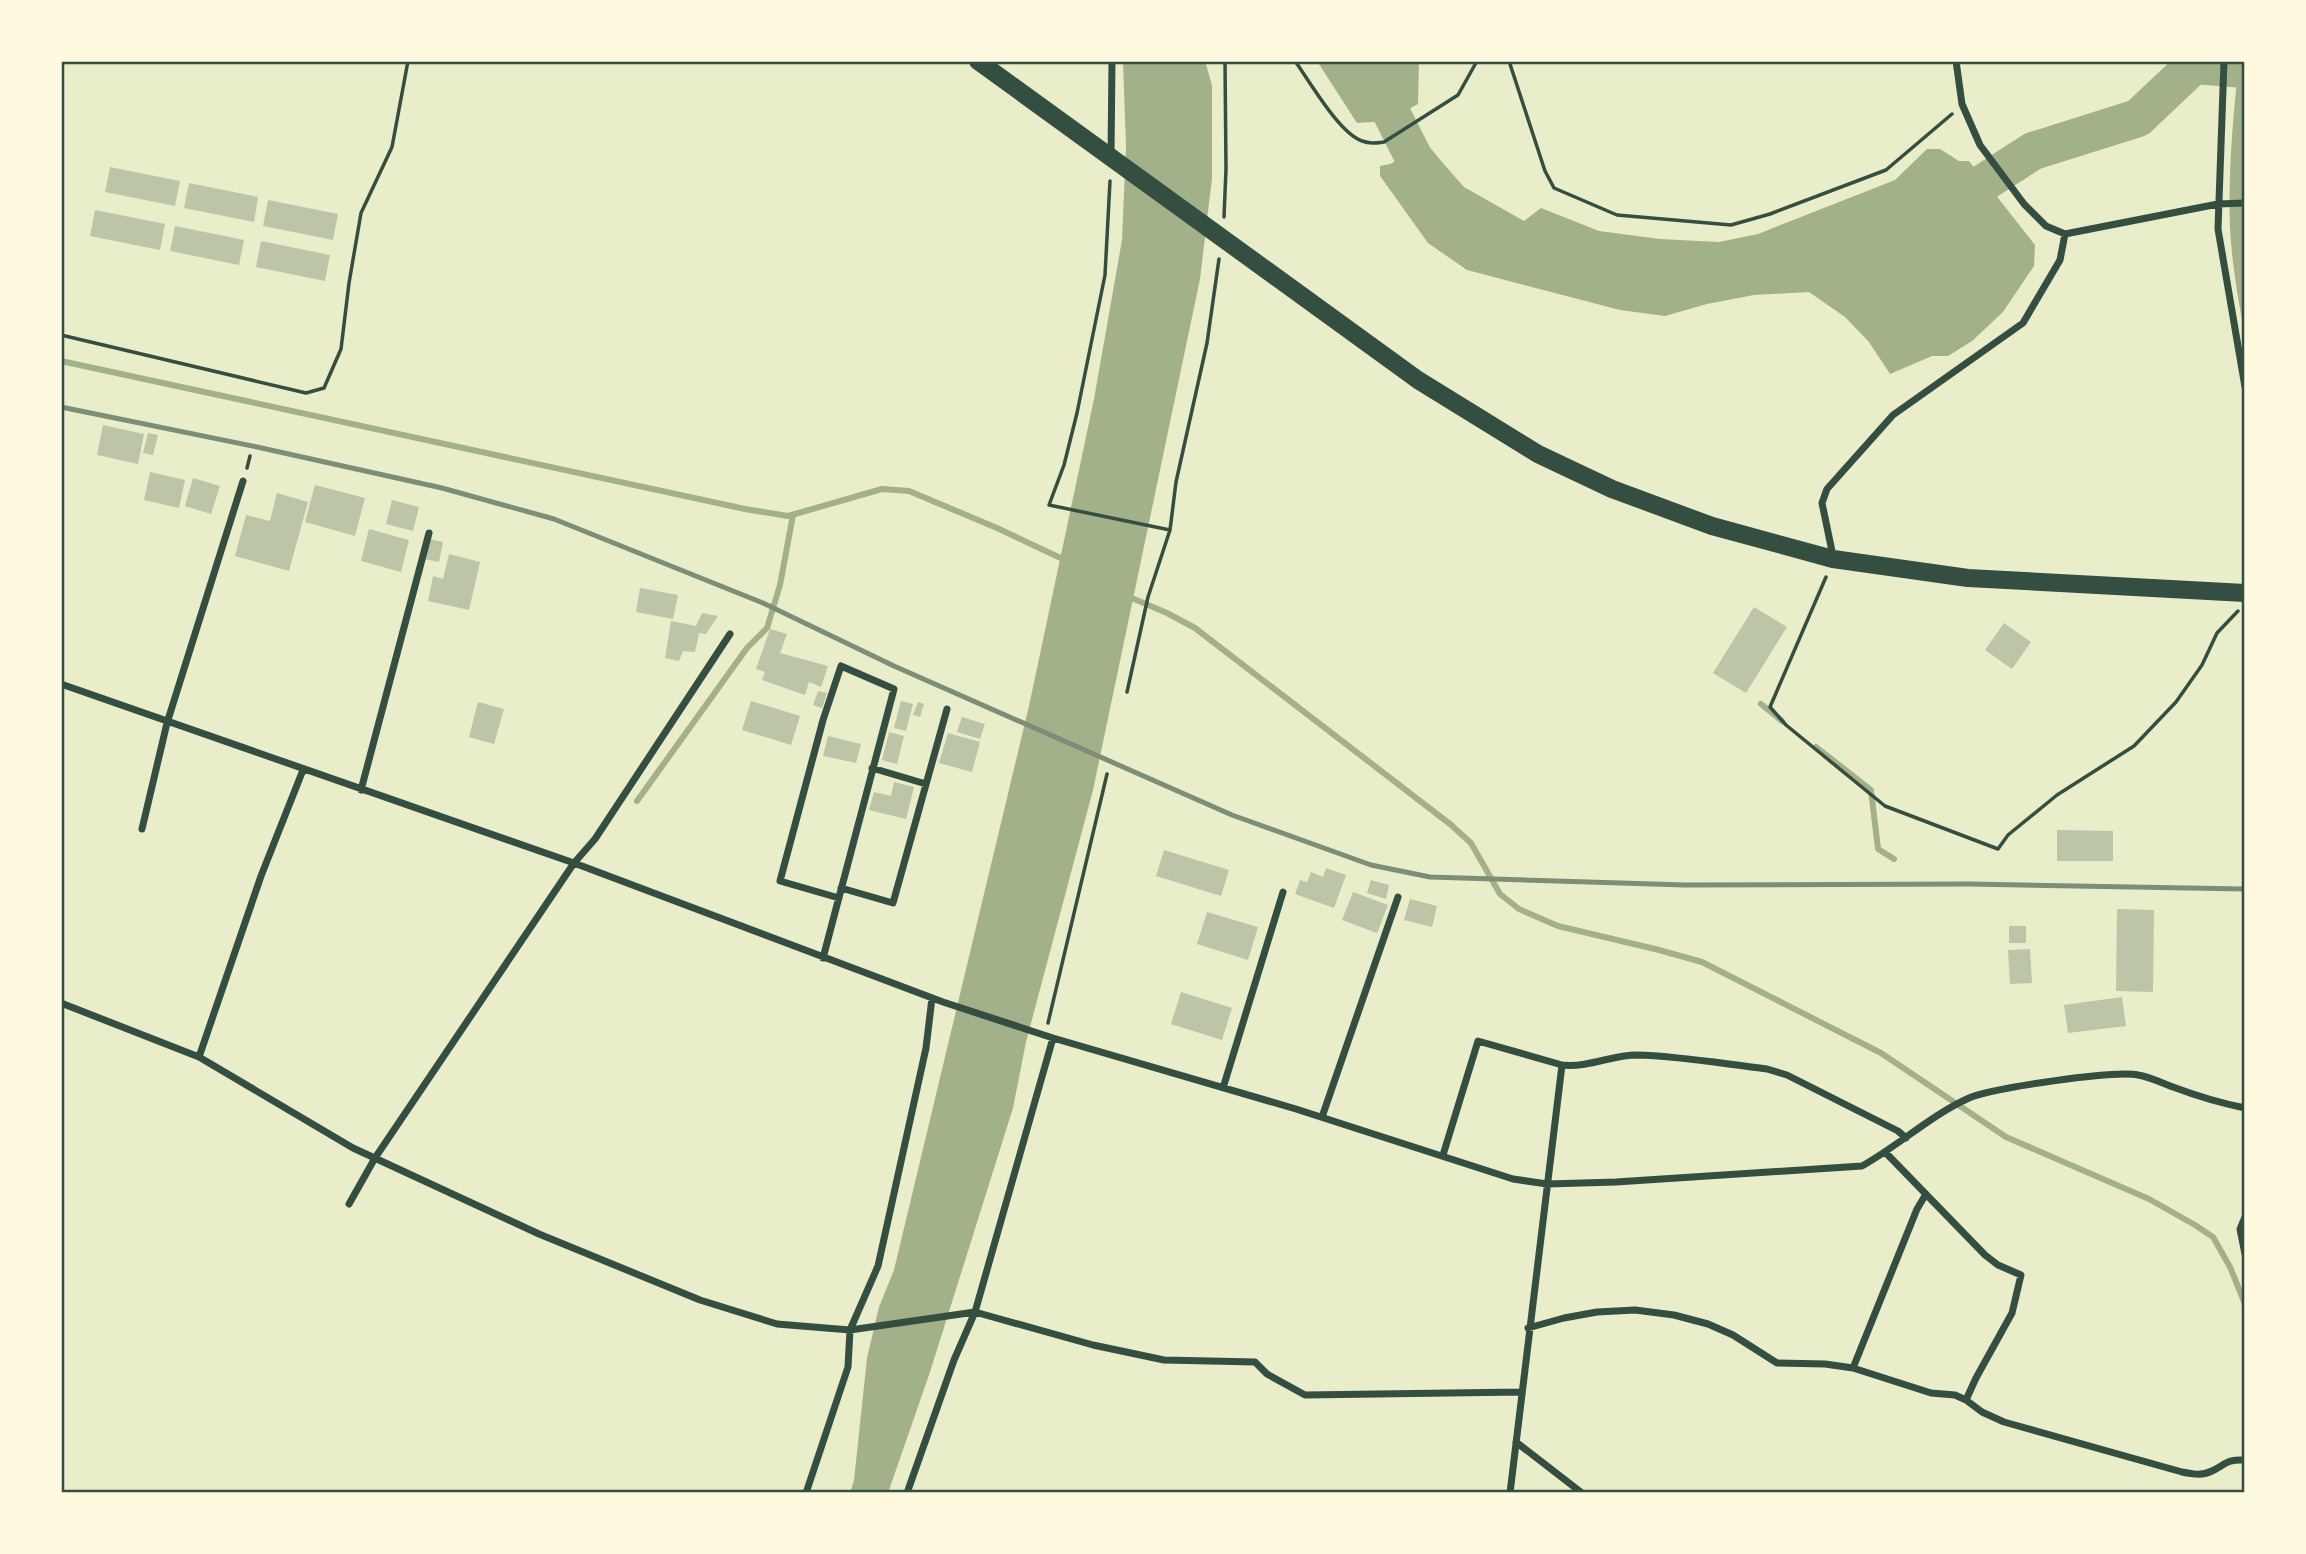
<svg xmlns="http://www.w3.org/2000/svg" width="2306" height="1554" font-family="Montserrat,sans-serif">
	<rect width="100%" height="100%" fill="#e9edc9"/>
	<path fill="#a3b18a" d="M1123,61H1205L1212,85V178L1200,279L1093,790L1026,1042L1013,1108L930,1372L888,1493H850L854,1480L867,1358L879,1307L894,1270L1029,706L1094,399L1122,240L1126,146Z
		M1317,61H1419L1418,104L1387,121L1357,123Z
		M2239,61H2245V335C2238,300 2232,264 2230,228C2228,173 2233,116 2239,61Z
		M1426,144L1464,187L1524,221L1541,208L1599,231L1660,239L1719,242L1758,234L1895,180L1927,149H1940L1959,161H1969L2035,245L2034,266L2003,312L1972,341L1948,356H1932L1890,374L1869,342L1845,317L1809,292L1754,295L1707,304L1665,316L1620,310L1467,270L1428,243L1380,176V166L1390,164Z"/>
	<g fill="none" stroke-linecap="round" stroke-linejoin="round">
		<path stroke="#a3b18a" stroke-width="6" d="M61,361L745,509L788,516L882,489L909,491L997,528L1067,561
			M1127,596L1167,613L1195,628L1450,824L1471,843L1500,894L1519,909L1558,926L1659,950L1702,962L1881,1053L2006,1137L2149,1199L2195,1225L2213,1237L2230,1267L2245,1304
			M1761,704L1782,721
			M1816,747L1871,790L1878,849L1894,859
			M637,801L747,648L767,628L780,585L793,515"/>
		<path stroke="#a3b18a" stroke-width="38" d="M1365,61L1414,158L1443,194
			M1939,207L1974,189L2033,151L2138,118L2194,65L2245,69"/>
	</g>
	<path fill="#bcc5a7" d="M110,167L180,181L175,206L105,192Z
		M189,183L258,197L254,222L184,208Z
		M268,200L338,214L333,240L263,226Z
		M95,210L165,224L160,250L90,236Z
		M175,226L244,240L239,265L170,251Z
		M261,241L330,255L325,281L256,267Z
		M103,425L144,434L138,464L97,455Z
		M148,433L158,435L153,455L143,453Z
		M150,472L185,480L179,508L144,500Z
		M193,478L220,486L211,514L185,506Z
		M315,485L365,498L355,536L305,522Z
		M277,493L308,502L289,571L235,556L246,515L270,521Z
		M392,500L419,507L413,531L386,524Z
		M369,529L409,540L401,572L361,561Z
		M429,539L443,542L439,562L424,559Z
		M449,554L480,562L469,610L428,601L433,576L443,579Z
		M640,588L678,595L673,619L636,612Z
		M1754,607L1787,627L1746,693L1713,673Z
		M702,613L718,616L706,634L699,633L695,652L683,651L679,661L665,658L671,621L696,626Z
		M2004,623L2031,642L2012,669L1985,650Z
		M770,629L787,634L780,653L828,666L821,687L809,682L805,695L762,680L765,672L756,669Z
		M818,691L827,693L822,708L813,705Z
		M751,701L800,716L791,745L742,730Z
		M901,701L913,704L906,731L894,728Z
		M478,702L504,709L494,744L469,737Z
		M918,702L924,704L920,717L913,715Z
		M962,717L985,724L980,739L957,732Z
		M889,732L904,736L897,764L882,760Z
		M948,733L980,742L972,772L939,763Z
		M828,736L861,744L856,763L823,756Z
		M894,782L914,787L906,819L869,810L874,792L891,796Z
		M2057,830L2113,831V861H2057Z
		M1164,850L1229,870L1221,896L1156,876Z
		M1326,868L1346,875L1334,908L1295,894L1300,880L1307,882L1311,872L1323,877Z
		M1371,880L1389,885L1386,899L1367,893Z
		M1353,892L1388,905L1377,933L1342,920Z
		M1410,899L1437,906L1432,927L1404,920Z
		M2117,909L2154,910L2153,992L2116,991Z
		M1207,912L1258,927L1248,960L1197,944Z
		M2009,926H2026V943H2009Z
		M2030,949L2032,983L2010,984L2008,950Z
		M1181,992L1232,1008L1222,1040L1171,1024Z
		M2122,997L2126,1026L2068,1033L2064,1005Z"/>
	<g fill="none" stroke-linecap="round" stroke-linejoin="round">
		<path stroke="#344e41" stroke-width="3.5" d="M1295,61C1310,82 1339,133 1362,141C1370,144 1376,143 1384,142L1458,95L1477,61
			M1509,61L1545,171L1554,188L1617,215L1731,225L1770,214L1886,170L1952,114
			M1110,181L1105,275L1077,413L1064,465L1049,505L1170,530L1176,482L1207,343L1219,259
			M1224,217L1226,169L1225,61
			M61,335L306,393L324,388L341,349L349,283L361,213L392,147L408,61
			M247,468L250,456
			M1826,577L1770,707L1786,725L1885,806L1998,849L2008,835L2057,795L2134,746L2176,702L2202,665L2217,633L2238,611
			M1127,692L1148,597L1170,530
			M1048,1023L1107,774"/>
		<path stroke="#344e41" stroke-width="7" d="M1956,61L1962,104L1980,145L2024,204L2046,226L2065,234L2218,204L2245,203
			M2224,61L2218,229L2245,387
			M1111,155L1112,61
			M1833,556L1822,503L1827,489L1893,415L2023,323L2060,260L2065,234
			M61,684L574,863L943,1002L1053,1038L1296,1109L1513,1179L1547,1184L1616,1182L1862,1166C1898,1146 1931,1115 1969,1098C1993,1088 2114,1070 2138,1075C2150,1077 2162,1083 2173,1087C2197,1096 2220,1103 2245,1108
			M872,768L926,784
			M361,790L429,533
			M142,829L167,723L243,481
			M841,888L893,903L947,709
			M823,958L894,689L841,666L823,720L780,881L839,898
			M61,1003L199,1057L353,1148L539,1234L700,1300L777,1324L850,1330L975,1312L1093,1345L1164,1360L1255,1362L1267,1374L1305,1395L1522,1392
			M199,1057L261,876L303,770
			M1223,1088L1283,892
			M1322,1117L1398,897
			M1886,1153L1985,1255L1998,1265L2021,1275L2012,1313L1976,1378L1966,1400L1982,1412L2004,1422L2182,1472C2192,1474 2202,1476 2212,1471C2226,1464 2227,1459 2245,1460
			M1443,1155L1478,1041L1562,1065C1588,1068 1611,1055 1637,1055C1680,1056 1724,1064 1767,1069L1787,1075L1898,1131L1906,1138
			M1926,1194L1917,1209L1853,1368L1931,1393L1955,1395L1966,1400
			M349,1204L375,1158L574,863L595,839L730,634
			M2245,1217L2240,1229L2245,1254
			M1528,1328L1564,1318L1597,1312L1635,1310L1674,1315L1708,1324L1733,1335L1777,1363L1825,1364L1853,1368
			M1516,1442L1582,1493
			M806,1493L848,1367L850,1330L878,1266L926,1048L932,998
			M907,1493L954,1360L975,1312L1053,1038
			M1510,1493L1562,1065"/>
		<path stroke="#344e41" stroke-width="18" d="M978,61L1418,380L1538,454L1612,489L1712,526L1833,559L1968,578L2245,593"/>
		<path stroke="#7c8e77" stroke-width="5" d="M61,407L257,447L442,488L554,519L763,603L894,666L1232,815L1371,865L1430,877L1685,885L1969,884L2245,889"/>
	</g>
	<rect width="2306" height="1554" fill="none" stroke="#fefae0" stroke-width="126"/>
	<rect x="63" y="63" width="2180" height="1428" fill="none" stroke="#344e41" stroke-width="2.5"/>
</svg>
